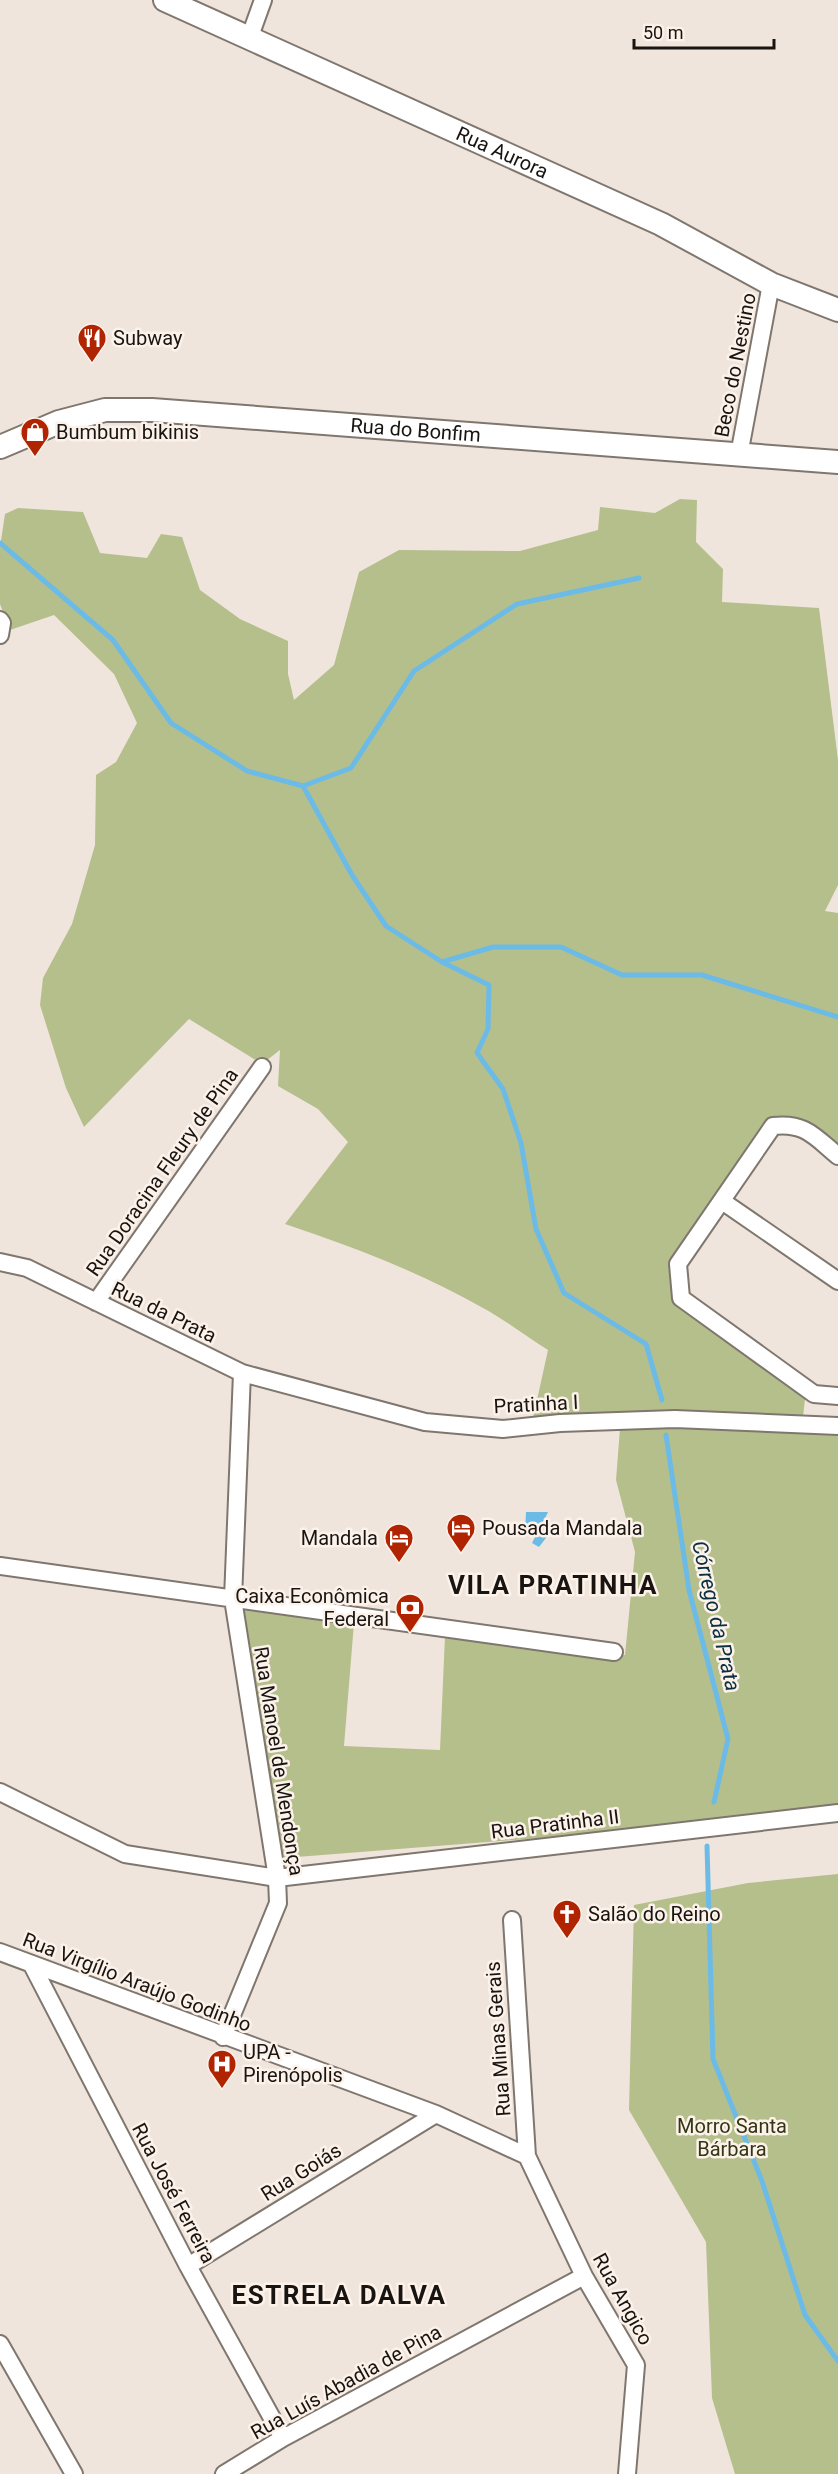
<svg xmlns="http://www.w3.org/2000/svg" width="838" height="2474" font-family="Roboto,sans-serif">
	<rect width="100%" height="100%" fill="#f0e5dd"/>
	<path fill="#b5bf8c" d="M680,499L697,500L696,542L723,569L722,602L819,608L838,760V885L825,911L838,913V1151L773,1121L673,1261L679,1301L805,1399L802,1426L838,1428V1809L616,1832L284,1858L242,1604L354,1623L344,1746L440,1750L445,1636L625,1655L635,1552L616,1480L620,1428L531,1427L548,1350C526,1336 505,1320 483,1308C420,1272 353,1247 285,1224L348,1142L318,1109L278,1086L280,1050L262,1064L189,1019L84,1127L66,1088L40,1005L43,978L72,924L95,845L96,775L116,762L137,723L114,674L54,615L10,630L0,604V547L5,514L18,508L83,512L100,553L147,558L161,534L182,537L200,590L240,619L288,641V674L294,700L334,665L359,572L399,550L520,551L598,530L600,507L655,513Z
		M838,1874V2474H735L712,2398L706,2242L629,2110L634,1905L748,1883Z"/>
	<path fill="#6cbbe7" d="M526,1512H548L542,1525L549,1534L539,1547L532,1543L535,1537L525,1533Z"/>
	<g fill="none" stroke-linecap="round" stroke-linejoin="round">
		<path stroke="#6cbbe7" stroke-width="5" d="M0,543L113,640L171,723L247,771L303,786L352,875L386,926L442,962L489,985L488,1029L477,1053L503,1089L521,1143L536,1229L564,1293L646,1344L662,1400
			M303,786L351,768L414,671L517,604L639,578
			M442,962L493,947H561L622,975H702L838,1017
			M666,1435L689,1590L728,1739L714,1802
			M707,1846L713,2059L762,2181L805,2315L838,2361"/>
		<g stroke="#7f766e" stroke-width="20">
			<path id="minor" d="M249,39L263,0
				M739,455L771,284
				M0,620L2,623L0,635
				M838,1156C815,1137 805,1122 773,1126L678,1264L681,1298L814,1394L838,1396
				M722,1201L838,1281
				M0,1262L27,1268L242,1373L425,1422L503,1429L560,1423L675,1419L838,1426
				M96,1302L262,1067
				M0,1566L614,1652
				M0,1792L125,1854L277,1878L838,1813
				M512,1920L527,2156L584,2276L636,2365L627,2474
				M0,1952L436,2114L527,2156
				M32,1965L188,2266L283,2438
				M223,2037L278,1903L277,1878L233,1599L242,1373
				M188,2266L436,2114
				M0,2344L74,2474
				M224,2474L283,2438L584,2276"/>
		</g>
		<g stroke="#7f766e" stroke-width="26">
			<g id="secondary">
				<path id="s1" d="M165,0L661,224L771,284L838,310"/>
				<path id="s2" d="M0,447L59,422L105,410H152L838,462"/>
			</g>
		</g>
		<use href="#minor" stroke="#fff" stroke-width="16"/>
		<use href="#secondary" stroke="#fff" stroke-width="22"/>
	</g>
	<defs>
		<g id="restaurant-pin" transform="scale(1.5)"><path d="M0 17L-7.5 6A9.5 9.5 0 1 1 7.5 6Z" fill="#b02401" stroke="#fdf2ea"/><path d="M-5-6h1v4h1v-4h1v4h1v-4h1v5L-1.5 .5V6h-2V.5L-5-1ZM5-6V6H3V1.5H1.5Q1.5-4 5-6Z" fill="#fff"/></g>
		<g id="shop-pin" transform="scale(1.5)"><path d="M0 17L-7.5 6A9.5 9.5 0 1 1 7.5 6Z" fill="#b02401" stroke="#fdf2ea"/><path d="M-5-2.5h2.3a2.7 3.5 0 0 1 5.4 0H5L5.5 6h-11ZM-1.5-2.5h3a1.5 2.3 0 0 0-3 0Z" fill="#fff"/></g>
		<g id="hotel-pin" transform="scale(1.5)"><path d="M0 17L-7.5 6A9.5 9.5 0 1 1 7.5 6Z" fill="#b02401" stroke="#fdf2ea"/><path d="M-6-4.5h1.5V1H6V5H4.5V3h-9V5H-6ZM-4 0a1.8 1.8 0 1 1 3.6 0ZM.5 0V-2.5h3Q6-2.5 6 0Z" fill="#fff"/></g>
		<g id="bank-pin" transform="scale(1.5)"><path d="M0 17L-7.5 6A9.5 9.5 0 1 1 7.5 6Z" fill="#b02401" stroke="#fdf2ea"/><path d="M-6-4H6V4H-6ZM0-2.3a2.3 2.3 0 1 0 0 4.6a2.3 2.3 0 1 0 0-4.6Z" fill="#fff"/></g>
		<g id="church-pin" transform="scale(1.5)"><path d="M0 17L-7.5 6A9.5 9.5 0 1 1 7.5 6Z" fill="#b02401" stroke="#fdf2ea"/><path d="M-1.2-6h2.4v3.5h3.3v2.4h-3.3V6h-2.4V-.1h-3.3v-2.4h3.3Z" fill="#fff"/></g>
		<g id="hospital-pin" transform="scale(1.5)"><path d="M0 17L-7.5 6A9.5 9.5 0 1 1 7.5 6Z" fill="#b02401" stroke="#fdf2ea"/><path d="M-5-5h3v3.5h4V-5h3V5h-3V1.5h-4V5h-3Z" fill="#fff"/></g>
	</defs>
	<g fill-rule="evenodd">
		<use href="#restaurant-pin" x="92" y="338"/>
		<use href="#shop-pin" x="35" y="432"/>
		<use href="#hotel-pin" x="461" y="1528"/>
		<use href="#hotel-pin" x="399" y="1538"/>
		<use href="#bank-pin" x="410" y="1608"/>
		<use href="#church-pin" x="567" y="1914"/>
		<use href="#hospital-pin" x="222" y="2064"/>
	</g>
	<g text-anchor="middle" dominant-baseline="central" stroke-width="5" stroke-linejoin="round" paint-order="stroke">
		<g font-size="20" fill="#171411" stroke="#fdf2ea">
			<text stroke="none"><textPath href="#s1" startOffset="370">Rua Aurora</textPath></text>
			<text transform="translate(735 365) rotate(-79)">Beco do Nestino</text>
			<text stroke="none"><textPath href="#s2" startOffset="423">Rua do Bonfim</textPath></text>
			<text transform="translate(162 1172) rotate(-55)">Rua Doracina Fleury de Pina</text>
			<text transform="translate(164 1312) rotate(26)">Rua da Prata</text>
			<text transform="translate(536 1404) rotate(-3)">Pratinha I</text>
			<text transform="translate(279 1761) rotate(81)">Rua Manoel de Mendonça</text>
			<text transform="translate(555 1824) rotate(-7)">Rua Pratinha II</text>
			<text transform="translate(137 1982) rotate(21)">Rua Virgílio Araújo Godinho</text>
			<text transform="translate(498 2039) rotate(-94)">Rua Minas Gerais</text>
			<text transform="translate(301 2172) rotate(-32)">Rua Goiás</text>
			<text transform="translate(174 2193) rotate(62)">Rua José Ferreira</text>
			<text transform="translate(623 2299) rotate(61)">Rua Angico</text>
			<text transform="translate(346 2382) rotate(-29)">Rua Luís Abadia de Pina</text>
		</g>
		<g font-size="20" fill="#171411" stroke="#fdf2ea" text-anchor="start">
			<text x="113" y="338">Subway</text>
			<text x="56" y="432">Bumbum bikinis</text>
			<text x="482" y="1528">Pousada Mandala</text>
			<text x="378" y="1538" text-anchor="end">Mandala</text>
			<text x="389" y="1596" text-anchor="end">Caixa Econômica<tspan x="389" dy="23">Federal</tspan></text>
			<text x="588" y="1914">Salão do Reino</text>
			<text x="243" y="2052">UPA -<tspan x="243" dy="23">Pirenópolis</tspan></text>
		</g>
		<g font-size="20" fill="#313615" stroke="#fdf2ea">
			<text x="732" y="2126">Morro Santa<tspan x="732" dy="23">Bárbara</tspan></text>
		</g>
		<g font-size="21" font-style="italic" fill="#0a2f41" stroke="#fdf2ea">
			<text transform="translate(716 1616) rotate(77)">Córrego da Prata</text>
		</g>
		<g font-size="26" font-weight="bold" letter-spacing="1.5" fill="#171411" stroke="#fdf2ea">
			<text x="553" y="1585">VILA PRATINHA</text>
			<text x="339" y="2295">ESTRELA DALVA</text>
		</g>
	</g>
	<path d="M634 39v9h140v-9" fill="none" stroke="#171411" stroke-width="3"/>
	<text x="643" y="39" font-size="18" fill="#171411" stroke="#fdf2ea" stroke-width="4.5" paint-order="stroke">50 m</text>
</svg>
